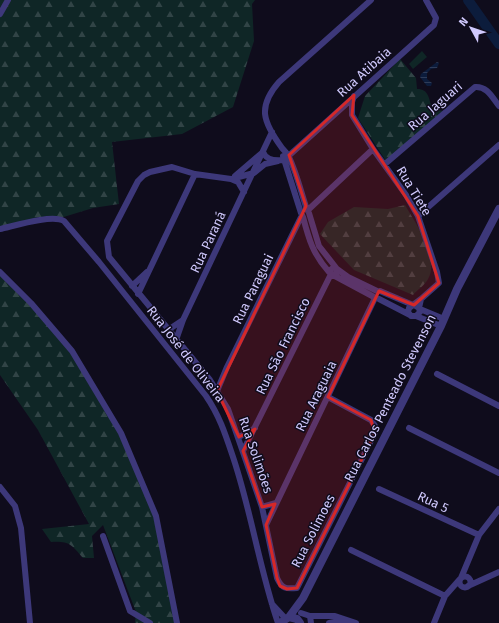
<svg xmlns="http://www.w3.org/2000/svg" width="499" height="623" font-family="'Fira Sans',sans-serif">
	<defs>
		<pattern id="forest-firs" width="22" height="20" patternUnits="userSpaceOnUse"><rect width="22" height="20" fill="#0f2626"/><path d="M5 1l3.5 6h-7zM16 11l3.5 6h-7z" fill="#314446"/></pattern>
		<pattern id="water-rules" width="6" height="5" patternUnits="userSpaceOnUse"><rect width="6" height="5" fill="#0c1c3c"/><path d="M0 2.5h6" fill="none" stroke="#2e3c59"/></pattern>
	</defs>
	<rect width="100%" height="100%" fill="#0f0c1c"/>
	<path fill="url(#forest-firs)" d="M0,0H255L252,4L254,41L233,107L182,134L112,142L119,204L93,208L57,219L0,229Z
		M400,59L416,78L417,89C429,89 429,99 432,109L443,111L386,161L358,118L365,96Z
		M405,205C416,224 440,258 428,279C425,285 417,290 413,295L354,270L320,234L328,222L354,207L388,209Z
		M0,272L55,330L110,413L149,495L177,623H135L136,612L103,525L92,536L94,558H83C71,544 69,541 51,542L42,529L89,524L38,430L0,375Z"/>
	<path fill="#0f2626" d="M422,51L427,57L413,69L409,64Z"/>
	<path fill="url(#water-rules)" d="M437,62L439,63L437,68L431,69L427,73V79L432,83L431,86H427L420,77L421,74Z"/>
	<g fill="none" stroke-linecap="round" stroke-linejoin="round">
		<path stroke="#0c1c3c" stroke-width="10" d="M468,0L499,44"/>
		<path stroke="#3d387a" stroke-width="6" d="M0,14L8,0
			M354,96L352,102V115L373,149L406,195L418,216L437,272L439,283L421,299
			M283,156L301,213
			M278,161L265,164L254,173L231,179L195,174L172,167L150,172L144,175L138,181L107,241L109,257L210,380L228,409L262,507L277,578C282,589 286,589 297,588L375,433V426L371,420L328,397
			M385,164L475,87C487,86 492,97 499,106
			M235,176L263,152C266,160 276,161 284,160L434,25L436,18L426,0
			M231,179L238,182L244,192
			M307,210C301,192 297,174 289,157C288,153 284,151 282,148C263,122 257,107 279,82L371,0
			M308,210L373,149
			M309,213L319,246L337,269V273L332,275L329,271L334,267
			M418,216L499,145
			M303,217C309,240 313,254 329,272
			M0,229C14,226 52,214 64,221L99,262L206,396C219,415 225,433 232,454C251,509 259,568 278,623
			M337,269L348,277L377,291
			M0,272L31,303L72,351L121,433L156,516L177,623
			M333,275L374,297
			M132,286L147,272
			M380,291L413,305
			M138,294L195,174
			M379,299L410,315
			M414,305L419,308L420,312L416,316H411L408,312L409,308L421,299L419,308
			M420,309L444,319
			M416,316L441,326
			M168,330L183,320
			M176,340L183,320L272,132
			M437,374L499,406
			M217,391L227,367L302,215
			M409,428L499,473
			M239,437L255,428
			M243,451L331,274
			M0,487L15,506L21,528L30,623
			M379,489L479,535
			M262,507L276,503
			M266,525L375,298
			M103,536L130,611L150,623
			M351,550L445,596
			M459.5 582a5.5 5.5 0 1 1 11 0a5.5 5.5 0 1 1-11 0Z
			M461,578L479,535L499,509
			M468,586L499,572
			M272,604L285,618
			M301,613L310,616L311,623
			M310,616H335L356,623
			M329,623L345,620
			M434,623L445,596L460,579"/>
		<path stroke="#3d387a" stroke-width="8" d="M289,617L303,598L441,326L457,289L499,209
			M280,623L289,617L297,619L300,623"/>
	</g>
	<path fill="#d62828" fill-opacity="0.2" stroke="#d62828" stroke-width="3" stroke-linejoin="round" d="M354,95L352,115L418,216L439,283L414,305L379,291L328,397L371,420L375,433L297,588L287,589L280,586L277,578L266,525L275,504L262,507L243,451L255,429L239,437L217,391L306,206L289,155Z"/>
	<g text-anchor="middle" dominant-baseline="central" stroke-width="3" stroke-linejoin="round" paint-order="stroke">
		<g font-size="13" fill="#d0c9fd" stroke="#0f0c1c">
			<text transform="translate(364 72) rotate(-42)">Rua Atibaia</text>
			<text transform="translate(435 106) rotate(-41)">Rua Jaguari</text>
			<text transform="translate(414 191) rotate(59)">Rua Tiete</text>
			<text transform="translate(208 242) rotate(-65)">Rua Paraná</text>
			<text transform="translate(253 289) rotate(-64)">Rua Paraguai</text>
			<text transform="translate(283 346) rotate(-64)">Rua São Francisco</text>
			<text transform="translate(186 354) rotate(52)">Rua José de Oliveira</text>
			<text transform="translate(316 396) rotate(-64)">Rua Araguaia</text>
			<text transform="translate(390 398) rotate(-63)">Rua Carlos Penteado Stevenson</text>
			<text transform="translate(256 455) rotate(71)">Rua Solimões</text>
			<text transform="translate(433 502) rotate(25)">Rua 5</text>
			<text transform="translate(313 531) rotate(-63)">Rua Solimoes</text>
		</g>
	</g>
	<g transform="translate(471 28) rotate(310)" stroke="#0f0c1c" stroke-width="3" paint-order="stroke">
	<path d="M0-3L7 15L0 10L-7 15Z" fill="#d0c9fd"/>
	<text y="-6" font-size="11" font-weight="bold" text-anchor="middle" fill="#d0c9fd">N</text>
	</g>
</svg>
